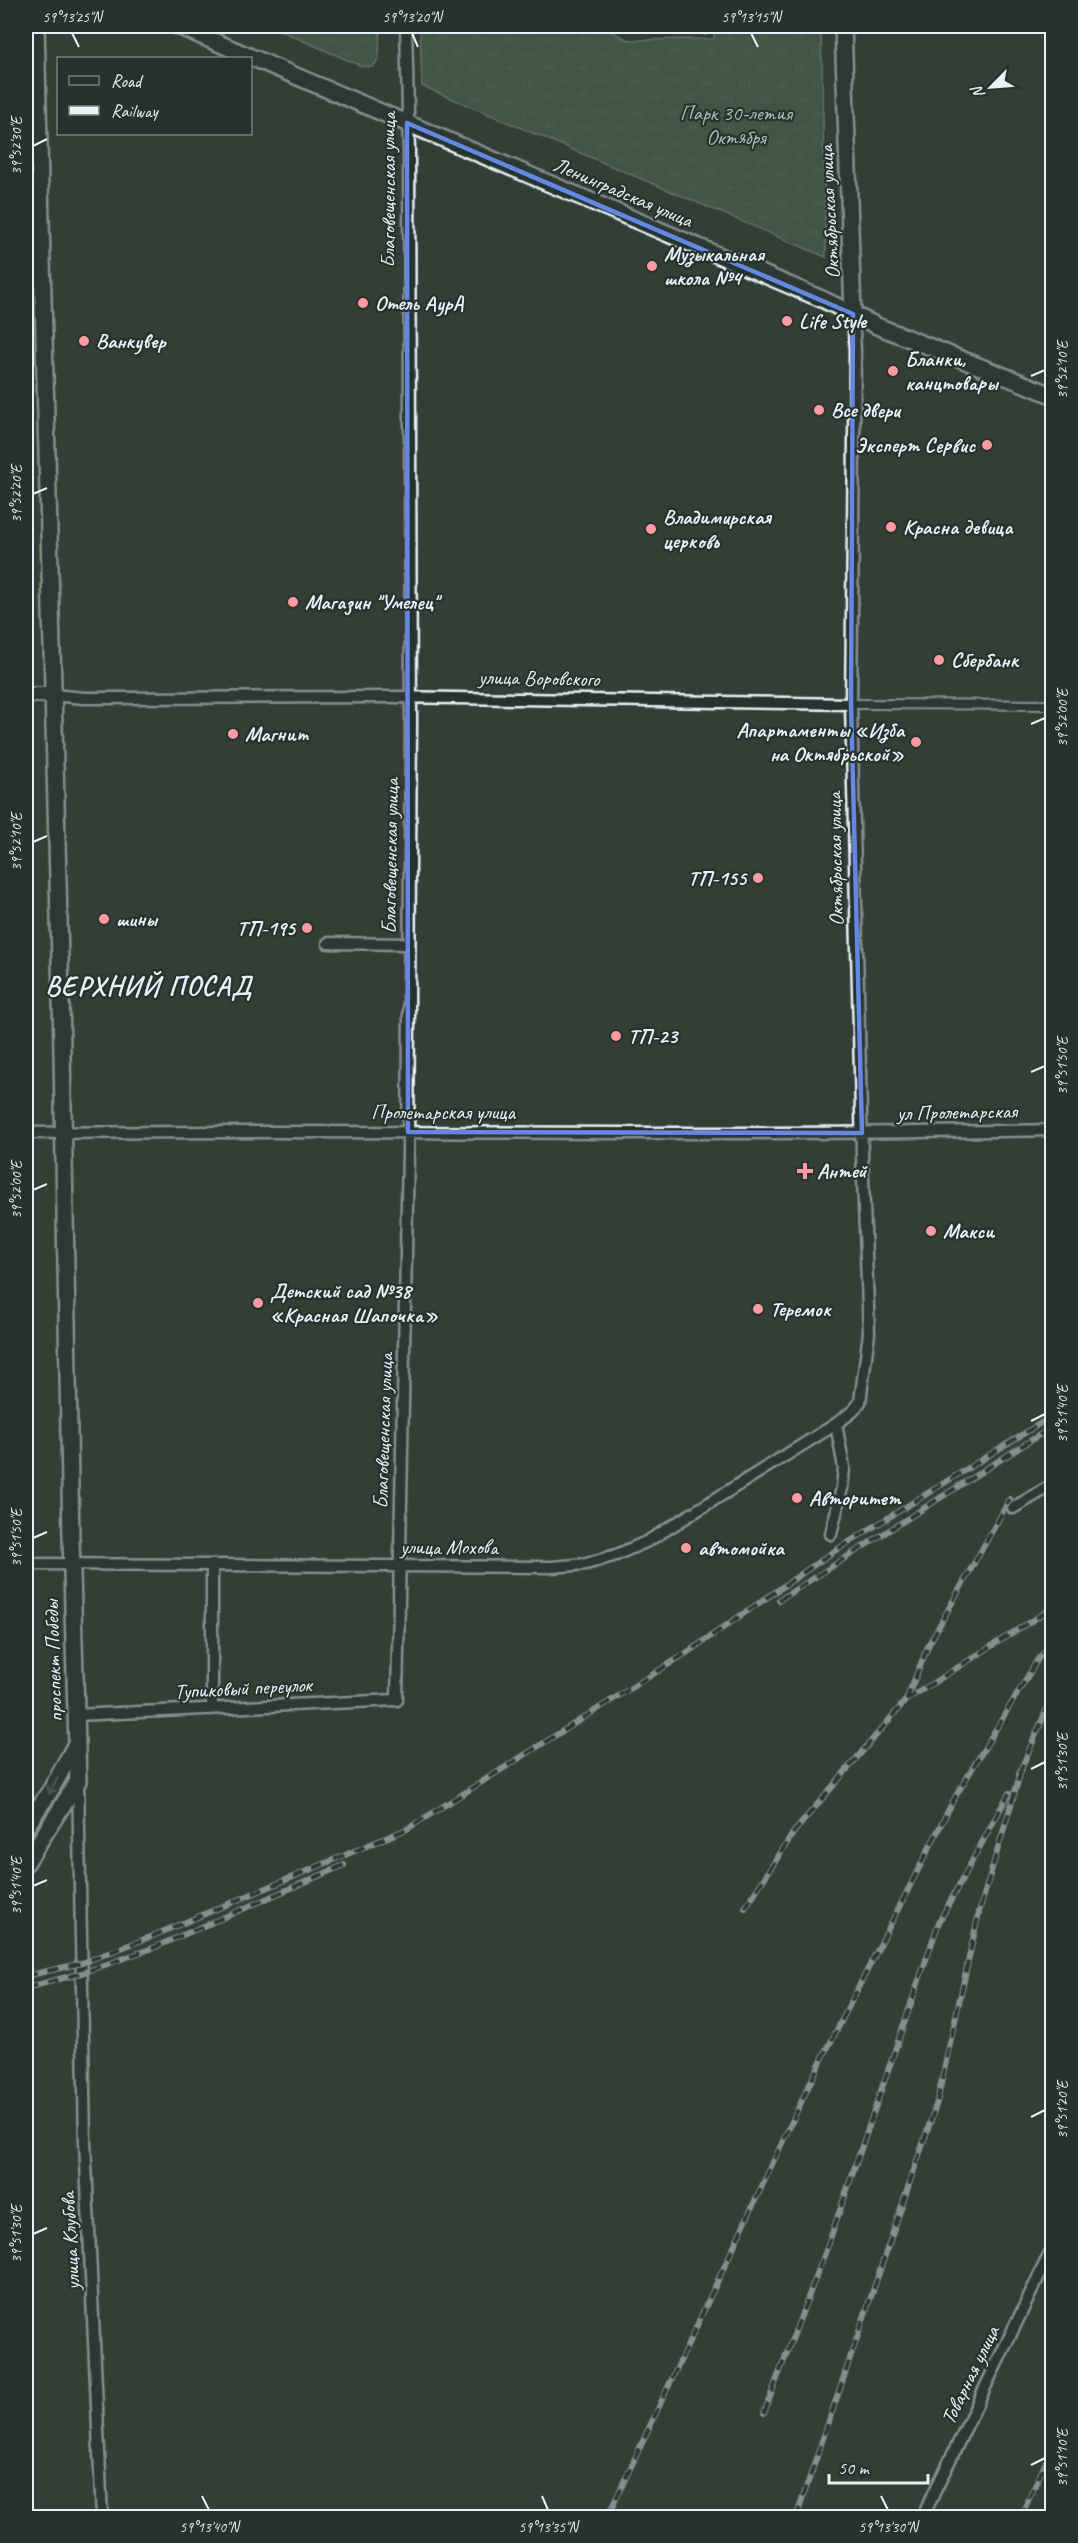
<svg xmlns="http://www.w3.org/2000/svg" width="1078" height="2543" font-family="Caveat,sans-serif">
	<defs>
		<pattern id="grass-tufts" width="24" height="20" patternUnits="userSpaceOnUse" patternTransform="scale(1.5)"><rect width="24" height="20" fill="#517058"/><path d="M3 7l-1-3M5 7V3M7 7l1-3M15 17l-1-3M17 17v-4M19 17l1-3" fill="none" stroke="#6a8571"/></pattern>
	</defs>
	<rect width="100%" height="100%" fill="#353e36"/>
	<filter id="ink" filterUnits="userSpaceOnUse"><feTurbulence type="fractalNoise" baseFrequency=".0167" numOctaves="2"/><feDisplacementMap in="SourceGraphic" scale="12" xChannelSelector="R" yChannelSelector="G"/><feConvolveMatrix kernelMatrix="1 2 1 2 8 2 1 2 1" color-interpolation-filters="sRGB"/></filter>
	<g filter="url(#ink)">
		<path fill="url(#grass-tufts)" stroke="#9cb0a8" stroke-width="1.5" d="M270,26H380L379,58L373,67L361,66Z
			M420,26H601L628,40L714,39V26H821L826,257L422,86Z"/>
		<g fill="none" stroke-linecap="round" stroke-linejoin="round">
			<g stroke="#e8f1f8" stroke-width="12">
				<path id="pedestrian" d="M851,704L1052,705"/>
			</g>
			<g stroke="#e8f1f8" stroke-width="15">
				<path id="minor" d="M704,26L705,28
					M53,695L84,698L393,697L851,704
					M328,943L408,944
					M26,1133C368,1129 710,1137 1052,1130
					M1013,1508L1052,1485
					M831,1534L842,1488L844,1468L836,1424L853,1411L860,1402L869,1333L862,1153L851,704L855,351L853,314
					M26,1564L552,1567L586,1564L616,1555L648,1541L836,1424
					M212,1565V1709
					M76,1715L397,1700L408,1153L411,721L409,152L406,26
					M78,1781L85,2141L102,2518
					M922,2518L1052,2249"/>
			</g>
			<g stroke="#e8f1f8" stroke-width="18">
				<path id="tertiary" d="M26,695H53"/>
			</g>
			<g stroke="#e8f1f8" stroke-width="20">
				<path id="secondary" d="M178,26L824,300L877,326L1052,395
					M843,26L853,314
					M26,1827L52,1788L77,1742
					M26,1863L78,1781L71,1538L61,998L36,26"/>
			</g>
			<use href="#pedestrian" stroke="#26332d" stroke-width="8"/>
			<use href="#minor" stroke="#26332d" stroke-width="10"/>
			<use href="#tertiary" stroke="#26332d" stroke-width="14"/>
			<use href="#secondary" stroke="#26332d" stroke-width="15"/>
			<g stroke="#e8f1f8" stroke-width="6">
				<path id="rail" d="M779,1600L1052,1427
					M906,1700L1052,1608
					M1019,1774L1052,1697
					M745,1908L794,1832L906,1700L929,1644L1010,1499
					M26,1976L82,1963L150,1937L407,1829L685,1654L833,1552L1052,1416
					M26,1988L82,1973L153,1948L344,1865
					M764,2413L828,2245L939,1922L1009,1793
					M607,2518L810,2083L954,1799L1038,1659L1052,1644
					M796,2518L937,2102L979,1912L1022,1768
					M1020,2518L1052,2449
					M1051,2518L1052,2515"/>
			</g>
			<use href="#rail" stroke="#26332d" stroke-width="4" stroke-dasharray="11" stroke-linecap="butt"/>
		</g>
		<defs><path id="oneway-shaft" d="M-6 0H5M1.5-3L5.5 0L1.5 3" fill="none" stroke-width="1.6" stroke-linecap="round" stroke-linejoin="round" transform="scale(1.5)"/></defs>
		<use stroke="#6a7674" href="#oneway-shaft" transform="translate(53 1786) rotate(120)"/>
	</g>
	<path d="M0 0H1078V2543H0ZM407,123L853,314L851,704L862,1133L408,1132Z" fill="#353e36" fill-opacity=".55" fill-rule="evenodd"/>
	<path fill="none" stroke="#6487e3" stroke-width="4.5" stroke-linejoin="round" d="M407,123L853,314L851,704L862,1133L408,1132Z"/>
	<path fill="none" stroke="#e8f1f8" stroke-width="2" d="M72,33L79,47M412,33L418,47M751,33L758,47M33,146L47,139M1031,376L1045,370M33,494L47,488M1031,724L1045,718M33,842L47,836M1031,1072L1045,1066M33,1190L47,1184M1031,1421L1045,1414M33,1538L47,1532M1031,1769L1045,1762M33,1886L47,1880M1031,2117L1045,2110M33,2234L47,2228M1031,2465L1045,2458M202,2496L209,2510M542,2496L548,2510M881,2496L888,2510"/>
	<g fill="#ff9aa2" stroke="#26332d" stroke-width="2">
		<circle cx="652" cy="266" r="6"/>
		<circle cx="363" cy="303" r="6"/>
		<circle cx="787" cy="321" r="6"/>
		<circle cx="84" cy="341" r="6"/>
		<circle cx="893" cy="371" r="6"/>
		<circle cx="819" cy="410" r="6"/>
		<circle cx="987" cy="445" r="6"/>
		<circle cx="891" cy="527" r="6"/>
		<circle cx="651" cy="529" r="6"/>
		<circle cx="293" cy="602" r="6"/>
		<circle cx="939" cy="660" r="6"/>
		<circle cx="233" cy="734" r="6"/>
		<circle cx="916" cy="742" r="6"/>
		<circle cx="758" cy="878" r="6"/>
		<circle cx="104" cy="919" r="6"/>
		<circle cx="307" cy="928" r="6"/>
		<circle cx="616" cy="1036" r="6"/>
		<path d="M802 1162h6v6h6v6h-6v6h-6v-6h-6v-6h6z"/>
		<circle cx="931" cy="1231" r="6"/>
		<circle cx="258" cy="1303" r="6"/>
		<circle cx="758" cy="1309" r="6"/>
		<circle cx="797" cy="1498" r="6"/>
		<circle cx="686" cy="1548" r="6"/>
	</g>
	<g text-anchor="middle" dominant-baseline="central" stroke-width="4.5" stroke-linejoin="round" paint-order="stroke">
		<g font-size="21" fill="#acbdb8" stroke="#26332d">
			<text x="736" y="113">Парк 30-летия<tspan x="736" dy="24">Октября</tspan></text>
		</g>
		<g font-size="21" fill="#e8f1f8" stroke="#26332d">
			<text transform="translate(388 190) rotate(-90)">Благовещенская улица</text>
			<text transform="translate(623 192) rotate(23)">Ленинградская улица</text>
			<text transform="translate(829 212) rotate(-93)">Октябрьская улица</text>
			<text transform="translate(539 678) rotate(1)">улица Воровского</text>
			<text transform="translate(390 856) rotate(-89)">Благовещенская улица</text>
			<text transform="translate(835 859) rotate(-91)">Октябрьская улица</text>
			<text x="443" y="1112">Пролетарская улица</text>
			<text transform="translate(957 1112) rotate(-1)">ул Пролетарская</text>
			<text transform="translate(383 1431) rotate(-88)">Благовещенская улица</text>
			<text x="449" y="1547">улица Мохова</text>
			<text transform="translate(53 1661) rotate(-92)">проспект Победы</text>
			<text transform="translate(243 1688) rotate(-3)">Тупиковый переулок</text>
			<text transform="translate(70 2241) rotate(-93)">улица Клубова</text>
			<text transform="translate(970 2375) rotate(-64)">Товарная улица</text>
		</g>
		<g font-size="21" font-weight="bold" fill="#e8f1f8" stroke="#26332d" text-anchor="start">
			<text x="664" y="254">Музыкальная<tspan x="664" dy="24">школа №4</tspan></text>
			<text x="375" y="303">Отель АурА</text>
			<text x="799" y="321">Life Style</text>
			<text x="96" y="341">Ванкувер</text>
			<text x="905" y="359">Бланки,<tspan x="905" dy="24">канцтовары</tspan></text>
			<text x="831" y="410">Все двери</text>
			<text x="975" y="445" text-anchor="end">Эксперт Сервис</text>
			<text x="663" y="517">Владимирская<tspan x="663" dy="24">церковь</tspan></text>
			<text x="903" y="527">Красна девица</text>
			<text x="305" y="602">Магазин "Умелец"</text>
			<text x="951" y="660">Сбербанк</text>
			<text x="904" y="730" text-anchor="end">Апартаменты «Изба<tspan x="904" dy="24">на Октябрьской»</tspan></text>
			<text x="245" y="734">Магнит</text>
			<text x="746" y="878" text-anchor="end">ТП-155</text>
			<text x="116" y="919">шины</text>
			<text x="295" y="928" text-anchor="end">ТП-195</text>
			<text x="628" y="1036">ТП-23</text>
			<text x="817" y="1171">Антей</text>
			<text x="943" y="1231">Макси</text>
			<text x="270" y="1291">Детский сад №38<tspan x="270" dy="24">«Красная Шапочка»</tspan></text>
			<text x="770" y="1309">Теремок</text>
			<text x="809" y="1498">Авторитет</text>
			<text x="698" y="1548">автомойка</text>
		</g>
		<g font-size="27" font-weight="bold" letter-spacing="1.5" fill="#e8f1f8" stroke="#26332d">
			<text x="149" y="986">ВЕРХНИЙ ПОСАД</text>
		</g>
	</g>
	<rect width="1078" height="2543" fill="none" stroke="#26332d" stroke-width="66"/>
	<rect x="57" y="57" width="195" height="78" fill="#26332d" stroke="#747f7e" stroke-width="1.5"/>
	<rect x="69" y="76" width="30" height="9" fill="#26332d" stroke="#747f7e" stroke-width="1.5"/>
	<text x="111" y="87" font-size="18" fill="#e8f1f8">Road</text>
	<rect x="69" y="106" width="30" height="9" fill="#e8f1f8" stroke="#747f7e" stroke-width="1.5"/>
	<text x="111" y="117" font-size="18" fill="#e8f1f8">Railway</text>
	<g transform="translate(991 87) rotate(245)" stroke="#26332d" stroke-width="4.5" paint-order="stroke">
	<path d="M0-4.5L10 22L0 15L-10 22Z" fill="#e8f1f8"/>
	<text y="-9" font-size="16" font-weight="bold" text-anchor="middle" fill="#e8f1f8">N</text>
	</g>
	<path d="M829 2474v9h99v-9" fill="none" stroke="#e8f1f8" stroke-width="3"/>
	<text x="838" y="2474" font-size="18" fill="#e8f1f8" stroke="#26332d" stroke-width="4.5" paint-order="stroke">50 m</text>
	<rect x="33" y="33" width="1012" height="2477" fill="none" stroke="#e8f1f8" stroke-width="2"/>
	<g font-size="15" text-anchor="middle" fill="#e8f1f8">
		<text x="72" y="22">59°13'25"N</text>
		<text x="412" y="22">59°13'20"N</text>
		<text x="751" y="22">59°13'15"N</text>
		<text transform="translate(16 146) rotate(-90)" y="5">39°52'30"E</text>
		<text transform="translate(1062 370) rotate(-90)" y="5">39°52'10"E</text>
		<text transform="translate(16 494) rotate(-90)" y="5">39°52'20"E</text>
		<text transform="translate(1062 718) rotate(-90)" y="5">39°52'00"E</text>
		<text transform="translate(16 842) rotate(-90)" y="5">39°52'10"E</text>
		<text transform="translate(1062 1066) rotate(-90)" y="5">39°51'50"E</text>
		<text transform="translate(16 1190) rotate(-90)" y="5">39°52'00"E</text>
		<text transform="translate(1062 1414) rotate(-90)" y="5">39°51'40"E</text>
		<text transform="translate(16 1538) rotate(-90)" y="5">39°51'50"E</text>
		<text transform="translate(1062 1762) rotate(-90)" y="5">39°51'30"E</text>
		<text transform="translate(16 1886) rotate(-90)" y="5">39°51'40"E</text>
		<text transform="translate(1062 2110) rotate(-90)" y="5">39°51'20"E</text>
		<text transform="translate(16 2234) rotate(-90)" y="5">39°51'30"E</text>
		<text transform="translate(1062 2458) rotate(-90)" y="5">39°51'10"E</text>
		<text x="209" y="2532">59°13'40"N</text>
		<text x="548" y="2532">59°13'35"N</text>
		<text x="888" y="2532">59°13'30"N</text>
	</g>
</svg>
